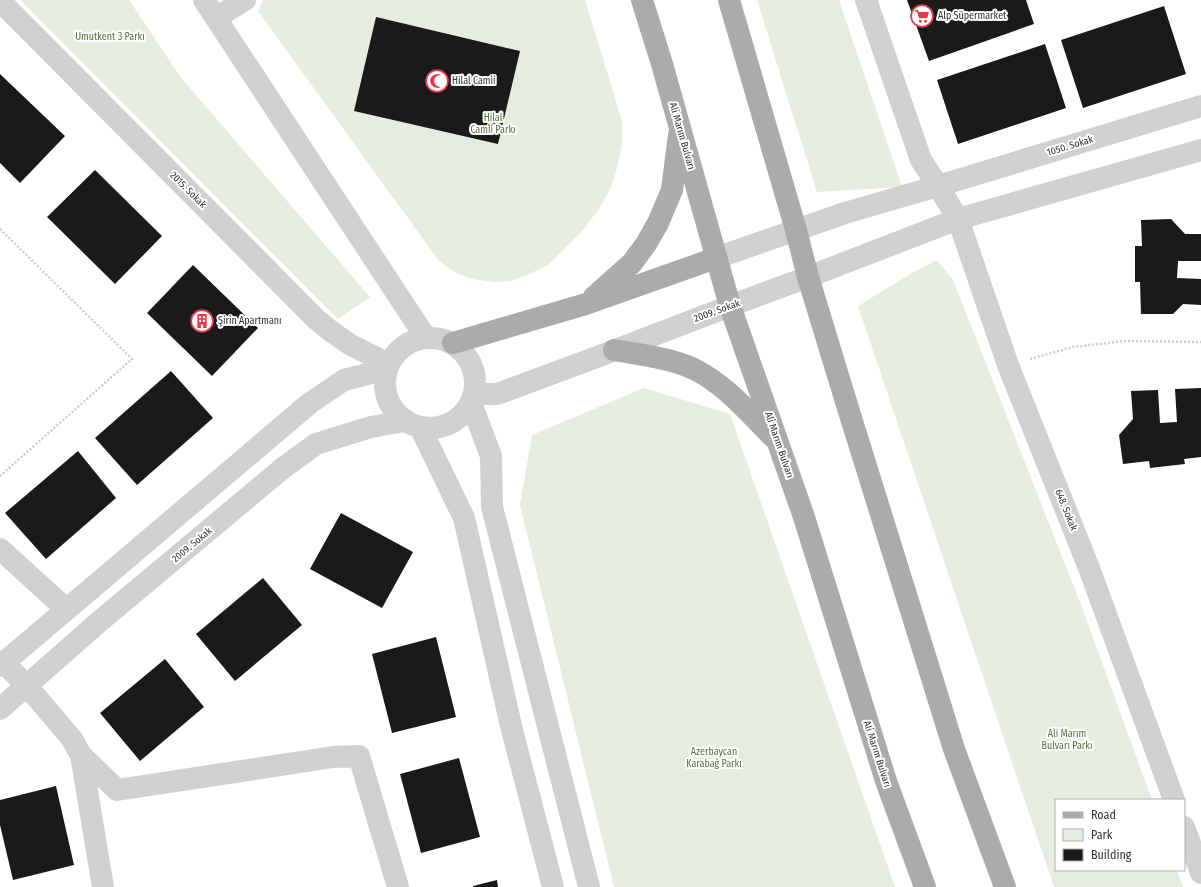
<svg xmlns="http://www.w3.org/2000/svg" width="1201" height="887" font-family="'Fira Sans Condensed',sans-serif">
	<rect width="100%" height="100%" fill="#fff"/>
	<path fill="#e6ecdf" d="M20,0H129L182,79L370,297L338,319Z
		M263,0H585L622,121V143L618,165L611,187L599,209L584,229L548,265L529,274L511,281L495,282L472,279L454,272L439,261L258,11Z
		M757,0H839L902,187L817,192Z
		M937,260L953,280L1080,602L1152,800H1056V870H1177L1183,887H1054L858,306L912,273Z
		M644,388L730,414L895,887H614L520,505L532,435Z"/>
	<path fill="#1a1a1a" d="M907,0H1026L1034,24L929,61Z
		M1164,6L1186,74L1083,108L1061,40Z
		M376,17L520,51L498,144L354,111Z
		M1045,44L1066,108L958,144L937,80Z
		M0,74L65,136L20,183L0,163Z
		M95,170L162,236L115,284L47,217Z
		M1171,219L1185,234H1201V261H1178L1177,278L1201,279V305L1183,304L1173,314H1141L1140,282H1135V246H1142L1141,220Z
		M193,265L258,328L212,376L147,313Z
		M171,371L213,418L137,485L95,438Z
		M1201,388V457L1184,459L1185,464L1150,468L1149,461L1123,464L1119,435L1133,419L1131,391L1158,390L1160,423L1177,422L1175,389Z
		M78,451L116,498L46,559L5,513Z
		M341,513L413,552L382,608L310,569Z
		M263,578L302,625L235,681L196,634Z
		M436,637L456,717L392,733L372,654Z
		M165,659L204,707L140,761L100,713Z
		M459,758L480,837L421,853L400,774Z
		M56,786L74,865L13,880L0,825V800Z
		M497,880L498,887H473V886Z"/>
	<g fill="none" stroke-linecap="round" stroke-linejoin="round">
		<path stroke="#cdcdcd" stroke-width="2.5" stroke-dasharray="2 2" stroke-linecap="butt" d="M0,229L132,359L0,476
			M1030,359L1073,347L1125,341L1201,342"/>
		<path stroke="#d0d0d0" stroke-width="22" d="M204,0L426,338
			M866,0L921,160L938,186L958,219L1008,365L1089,568L1174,800
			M0,1L317,320L332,332L351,345L389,364
			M216,18L245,0
			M716,258L845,213L938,186L1201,106
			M385 383a45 45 0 1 1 90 0a45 45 0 1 1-90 0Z
			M474,394H497L597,357L730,306L808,277L958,219L1201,150
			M471,403L491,456L492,507L589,887
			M420,427L464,518L512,730L553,887
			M0,549L66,609
			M4,663L27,686L72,739L81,755L103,887
			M0,666L310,403L344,380L387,369
			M0,709L100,621L283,468L316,444L371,427L405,421
			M81,755L117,790L333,757L359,756L398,887
			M1184,827L1201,873"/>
		<path stroke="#ababab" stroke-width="22" d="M642,0L662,64L730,306L804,517L886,781L925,887
			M729,0L796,230L808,277L843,392L954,749L1005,887
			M594,297L632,263L646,244L658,223L672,190L679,135
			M453,343L586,304L716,258
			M614,350C641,355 670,358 694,369C726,385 749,413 773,437"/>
	</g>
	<defs>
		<g id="supermarket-ring" transform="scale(1.15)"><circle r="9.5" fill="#fff" stroke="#e63946" stroke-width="1.5"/><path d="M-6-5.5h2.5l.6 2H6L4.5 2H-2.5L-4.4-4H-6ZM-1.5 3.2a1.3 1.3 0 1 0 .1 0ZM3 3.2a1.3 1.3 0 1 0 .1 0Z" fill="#e63946"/></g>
		<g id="mosque-ring" transform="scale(1.15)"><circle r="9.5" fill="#fff" stroke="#e63946" stroke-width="1.5"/><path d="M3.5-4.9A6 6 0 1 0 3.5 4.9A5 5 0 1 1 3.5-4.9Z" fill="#e63946"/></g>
		<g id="building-ring" transform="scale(1.15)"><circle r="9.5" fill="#fff" stroke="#e63946" stroke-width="1.5"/><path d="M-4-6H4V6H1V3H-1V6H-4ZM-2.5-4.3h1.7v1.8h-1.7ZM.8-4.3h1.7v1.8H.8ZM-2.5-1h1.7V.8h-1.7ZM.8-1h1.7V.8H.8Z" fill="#e63946"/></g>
	</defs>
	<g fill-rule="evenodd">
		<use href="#supermarket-ring" x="922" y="16"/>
		<use href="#mosque-ring" x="437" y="81"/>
		<use href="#building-ring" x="202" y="321"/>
	</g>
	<g text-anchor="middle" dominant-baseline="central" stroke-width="4" stroke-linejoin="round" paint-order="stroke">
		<g font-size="10" fill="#333" stroke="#fff" text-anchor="start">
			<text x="938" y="16">Alp Süpermarket</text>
			<text x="452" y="81">Hilal Camii</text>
			<text x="218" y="321">Şirin Apartmanı</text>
		</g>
		<g font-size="10" fill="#56703f" stroke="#fff">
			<text x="110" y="37">Umutkent 3 Parkı</text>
			<text x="493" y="118">Hilal<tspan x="493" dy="12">Camii Parkı</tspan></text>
			<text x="1067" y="734">Ali Marım<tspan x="1067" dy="12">Bulvarı Parkı</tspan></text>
			<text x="714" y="752">Azerbaycan<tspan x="714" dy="12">Karabağ Parkı</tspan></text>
		</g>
		<g font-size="10" fill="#333" stroke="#fff">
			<text transform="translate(682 136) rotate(74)">Ali Marım Bulvarı</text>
			<text transform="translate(1070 146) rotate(-17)">1050. Sokak</text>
			<text transform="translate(188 190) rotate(45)">2015. Sokak</text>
			<text transform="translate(717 311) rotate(-20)">2009. Sokak</text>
			<text transform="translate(779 445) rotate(71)">Ali Marım Bulvarı</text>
			<text transform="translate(1066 510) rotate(68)">648. Sokak</text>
			<text transform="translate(192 545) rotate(-40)">2009. Sokak</text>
			<text transform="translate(877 754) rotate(72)">Ali Marım Bulvarı</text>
		</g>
	</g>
	<rect x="1055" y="799" width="130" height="72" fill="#ffffff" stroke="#adadad"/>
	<rect x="1063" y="812" width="20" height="6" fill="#ababab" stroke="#adadad"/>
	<text x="1091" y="819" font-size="12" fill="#333333">Road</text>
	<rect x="1063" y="829" width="20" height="12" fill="#e6ecdf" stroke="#adadad"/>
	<text x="1091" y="839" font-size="12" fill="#333333">Park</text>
	<rect x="1063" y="849" width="20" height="12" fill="#1a1a1a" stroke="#adadad"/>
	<text x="1091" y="859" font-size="12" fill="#333333">Building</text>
</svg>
